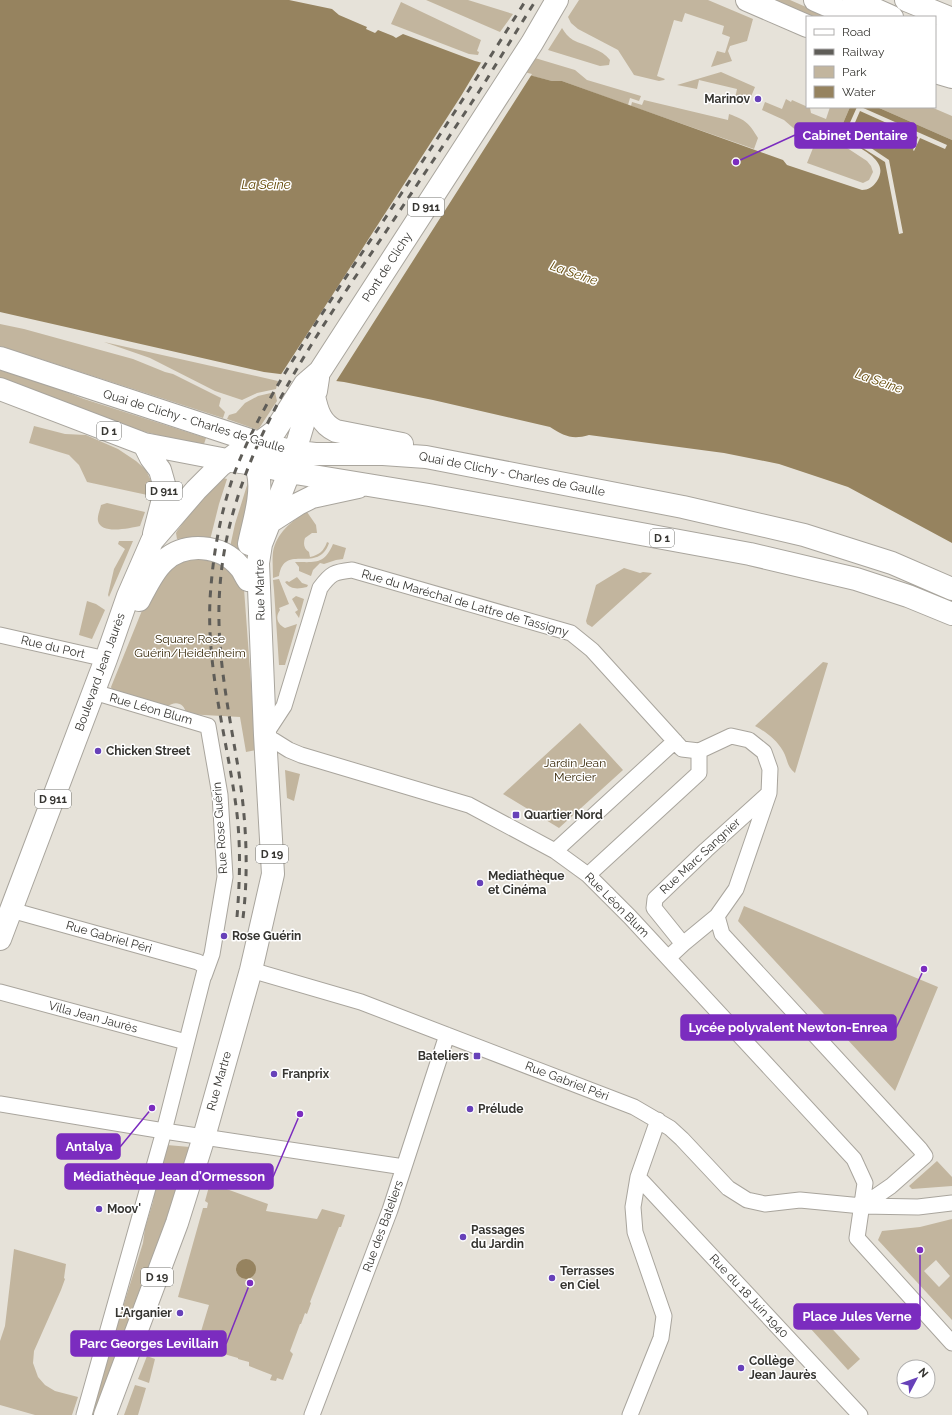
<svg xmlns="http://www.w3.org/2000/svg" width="952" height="1415" font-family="Raleway,sans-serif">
	<rect width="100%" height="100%" fill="#e6e2d9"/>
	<path fill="#c2b59e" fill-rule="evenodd" d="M426,0H468L513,14L500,32Z
		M579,0H708L753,19L747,41L730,46L728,51L732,61L711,67L717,51L725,53L730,37L722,34L724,26L685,13L682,22L674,20L657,76L665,79L664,80L659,81L634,75L618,50L578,29L571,23L568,17Z
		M775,0H790L829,17H811Z
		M401,2L481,40L477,51L479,52L478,55L469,54L391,24Z
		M562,28C565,33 568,37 573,40C585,46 602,49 610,60L609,65L600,66L548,50Z
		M525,55L575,70L587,80L641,96L639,101L630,98L628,105L562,81H552L515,72Z
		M721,72L755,87L748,104L734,103L737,89L699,80L697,89L677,85Z
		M786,99L791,102L792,100L810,108L811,113L826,119L830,107H850L838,135V142L867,161L871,166L873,172L869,180L863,183L807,163L813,148L799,133L784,120L762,110L765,102L782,109Z
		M644,100L728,120L729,114C746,120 749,123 758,138L754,149L631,106L632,102L642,105Z
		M877,107H931L952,116V140Z
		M0,324L24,329L133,359L165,372L173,374L221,398L219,406L225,412L223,418L0,346Z
		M104,342L278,381L276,389L257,393L242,400L215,391L150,358Z
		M0,366L84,399L206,438L204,444C179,440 153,435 129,427C86,412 44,393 0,379Z
		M275,392L277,401L258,430L227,419L229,415L236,413L245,403L258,396Z
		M34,426L65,434L86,435L118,449L136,461L146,470L152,483V496L87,482L79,465L69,455L29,443Z
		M223,478L227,479L219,504L210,540L192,538L177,539L176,533L177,531L199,501Z
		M248,482L252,483L244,553L243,554L230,547L235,524Z
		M107,503L145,512L140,526C130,528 101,535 98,521C97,516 100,510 101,505Z
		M307,512L316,525L317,533H312L305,538C303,544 304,549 309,552L310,557C319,555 324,551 327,542L329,543C318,575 284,542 279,576L273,578C273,569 272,560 273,552C276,534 292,520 307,512Z
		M119,541H133L109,597L108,595L114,569L125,549L118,544Z
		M333,544L346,548L343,559L336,560L324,564L320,563L313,570L311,576L299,571V567L295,562C315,562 324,565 333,544Z
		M217,554L244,589L256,750L246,752L240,717L186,714C185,703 175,700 167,707L112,690L111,687L156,576L166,563Z
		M624,568L640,573L643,572L652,573L592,627L587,624L586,621L596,585Z
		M297,577L302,583L308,585L307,587C298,589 291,590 285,582L287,581L289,582Z
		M279,579L289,604L279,608L280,610C275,617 277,624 285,628L297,624L285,665H279L274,590L273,580Z
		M296,596L304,599L299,618L295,612L298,610L292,599Z
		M87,601L96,604L105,610L92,639L79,635Z
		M823,662L828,663L795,773C786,766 788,759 783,751C776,739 766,732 755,726Z
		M580,723L623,770L559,828L503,794Z
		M285,770L300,774L294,801L287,798Z
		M744,906L938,987L895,1091L738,921Z
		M167,1145L190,1147L173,1205L94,1415H89L143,1243L145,1228L153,1202L155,1188L159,1180L161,1170Z
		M937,1161L952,1177V1186L912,1189L909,1186Z
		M210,1183L268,1204L266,1211L317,1219L322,1209L345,1215L341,1227H339L310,1302L311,1303L307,1314L305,1313L301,1324H300L290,1351L293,1354L283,1380L277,1378L276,1381L270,1380L272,1375L249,1366V1362L238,1359V1358L210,1350L209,1351L196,1348L209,1305L178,1297L203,1208H207L208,1203L205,1201Z
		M952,1219V1320L878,1240L882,1231L920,1227ZM936,1260L950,1276L939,1287L924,1271Z
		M14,1249L66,1264L64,1278L65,1279L61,1290L34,1351L33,1363L38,1377L45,1385L55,1391L78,1397L72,1415H35L0,1405V1341L5,1326Z
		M812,1307L860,1359L848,1370L801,1318Z
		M147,1356L155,1359L149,1383L138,1379Z
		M135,1385L146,1388L138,1415H124Z"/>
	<path fill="#96835f" d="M0,0H289L332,9L339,15L367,27L366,29L375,33L378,30L393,36L396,38L403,34L475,61L552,81H562L783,160L787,165L862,190C868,190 873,187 877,181C888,164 870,154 857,146C851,142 845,137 838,135L850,107H877L952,140V543L848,487L779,464L724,453L589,435C572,440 564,436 550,427L433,400L344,382L264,372L0,312Z
		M236 1269a10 10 0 1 1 20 0a10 10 0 1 1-20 0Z"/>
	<path fill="#e6e2d9" d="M482,61L532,74L335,383L280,376L461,96Z
		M857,107H861L947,145L945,149L920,138L914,151L913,150L918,137L910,133L905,144H904L909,133L860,111L850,134L889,160L903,233L899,234L885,162L844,136Z"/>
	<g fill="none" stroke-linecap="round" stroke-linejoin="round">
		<g stroke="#a9a59d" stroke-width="17">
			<path id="minor" d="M0,635L106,659
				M94,692L208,726L220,795L225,877L212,954L204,976
				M555,851L675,741
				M588,875L699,773V751
				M11,910L198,962L203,965L205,970L164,1131L84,1415
				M717,916L722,934L920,1149L925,1156L891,1186L862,1206
				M683,944L654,908L655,899L706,850L768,794
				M668,958L683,944L717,916L736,889L769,793L770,769L764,752L749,740L731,736L699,751L682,749L592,650L571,633L352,570C334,572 331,573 320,588L284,706L265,735L289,750L301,755L469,805L555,851L588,875L630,917L854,1159L865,1183L857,1238L952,1343
				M251,970L361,1002L634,1107L670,1128L682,1139L728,1188L747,1200L765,1204L800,1200L862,1206L918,1207L952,1203
				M0,992L186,1042
				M0,1104L164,1131L404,1167
				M638,1177L860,1415
				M312,1415L390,1210L447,1035
				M630,1415L661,1338L664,1316L635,1232L633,1207L638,1177L658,1120"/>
		</g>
		<g stroke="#a9a59d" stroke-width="24">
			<path id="secondary" d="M815,0L854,17
				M906,0L952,19
				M935,52L952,59"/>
		</g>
		<g stroke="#a9a59d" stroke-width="24">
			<path id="primary" d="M747,0L807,26
				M854,0L892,17
				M935,35L952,42
				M935,72L952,77
				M0,358L256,442L290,451L315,454H383L426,457L683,507L804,535L892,563L952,589
				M0,389L144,444L227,460L254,464L289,472L429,495L750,554L856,579L908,596L952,614
				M314,396C317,411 321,424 336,431L402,444
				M144,444L151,458L160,470L164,484L163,499L154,534
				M247,454C251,460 256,466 258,473C263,494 253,524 249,544
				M270,522L298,504L312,497L358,487
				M139,600C146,587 153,571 164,561C185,542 221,544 240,567C243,570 245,576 248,580
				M0,939L106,659L128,596L152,541L196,490L221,465L243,449L263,440L275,431L305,384L320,371L532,43L557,0
				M105,1415L177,1223L204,1137L251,970L273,874L265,735L258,563L261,544L287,478L307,411L316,391L318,378"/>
		</g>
		<use href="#minor" stroke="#fff" stroke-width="15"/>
		<use href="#secondary" stroke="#fff" stroke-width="22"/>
		<use href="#primary" stroke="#fff" stroke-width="22"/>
		<path stroke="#5f5d58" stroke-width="3" stroke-dasharray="7 7" stroke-linecap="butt" d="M237,917C240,880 241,843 236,806C226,733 204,661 211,586C214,549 221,512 233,477C248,436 270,397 293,360C320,316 349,272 378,229C428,153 478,77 526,0
			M243,918C249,868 246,817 238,767C228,707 215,647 220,586C230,448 324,325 399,212C426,171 453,131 480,90C499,60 517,30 536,0"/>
	</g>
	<g fill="#6741b9" stroke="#fff" stroke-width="1.5">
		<circle cx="758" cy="99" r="4"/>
		<circle cx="98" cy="751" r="4"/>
		<rect x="512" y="811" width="8" height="8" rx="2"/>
		<circle cx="480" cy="883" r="4"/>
		<circle cx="224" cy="936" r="4"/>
		<rect x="473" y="1052" width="8" height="8" rx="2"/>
		<circle cx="274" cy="1074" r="4"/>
		<circle cx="470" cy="1109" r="4"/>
		<circle cx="99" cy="1209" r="4"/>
		<circle cx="463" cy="1237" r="4"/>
		<circle cx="552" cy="1278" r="4"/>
		<circle cx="180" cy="1313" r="4"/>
		<circle cx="741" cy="1368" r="4"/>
	</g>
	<g text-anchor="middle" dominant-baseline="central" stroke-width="3" stroke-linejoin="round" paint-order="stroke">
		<g fill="#fff" stroke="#72726f" stroke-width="1">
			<rect x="408" y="198" width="36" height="18" rx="3"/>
			<rect x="97" y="422" width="24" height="18" rx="3"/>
			<rect x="146" y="482" width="36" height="18" rx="3"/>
			<rect x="650" y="529" width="24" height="18" rx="3"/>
			<rect x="35" y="790" width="36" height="18" rx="3"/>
			<rect x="256" y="845" width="32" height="18" rx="3"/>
			<rect x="141" y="1268" width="32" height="18" rx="3"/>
		</g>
		<g font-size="11" font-weight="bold" fill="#363531">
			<text x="426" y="207">D 911</text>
			<text x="109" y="431">D 1</text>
			<text x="164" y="491">D 911</text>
			<text x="662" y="538">D 1</text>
			<text x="53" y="799">D 911</text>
			<text x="272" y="854">D 19</text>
			<text x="157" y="1277">D 19</text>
		</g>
		<g font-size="12" font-weight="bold" fill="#363531" stroke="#fff" text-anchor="start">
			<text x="750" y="99" text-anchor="end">Marinov</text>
			<text x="106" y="751">Chicken Street</text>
			<text x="524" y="815">Quartier Nord</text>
			<text x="488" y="876">Mediathèque<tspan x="488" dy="14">et Cinéma</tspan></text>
			<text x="232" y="936">Rose Guérin</text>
			<text x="469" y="1056" text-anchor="end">Bateliers</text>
			<text x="282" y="1074">Franprix</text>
			<text x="478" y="1109">Prélude</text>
			<text x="107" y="1209">Moov'</text>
			<text x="471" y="1230">Passages<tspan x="471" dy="14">du Jardin</tspan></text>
			<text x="560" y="1271">Terrasses<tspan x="560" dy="14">en Ciel</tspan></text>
			<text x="172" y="1313" text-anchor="end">L'Arganier</text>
			<text x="749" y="1361">Collège<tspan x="749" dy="14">Jean Jaurès</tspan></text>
		</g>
		<g font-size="12" fill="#363531" stroke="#fff">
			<text transform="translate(387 267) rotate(-57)">Pont de Clichy</text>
			<text transform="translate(194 421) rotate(17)">Quai de Clichy - Charles de Gaulle</text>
			<text transform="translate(512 474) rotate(11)">Quai de Clichy - Charles de Gaulle</text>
			<text transform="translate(260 590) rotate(-91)">Rue Martre</text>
			<text transform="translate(465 603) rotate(16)">Rue du Maréchal de Lattre de Tassigny</text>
			<text transform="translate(53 647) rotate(13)">Rue du Port</text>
			<text transform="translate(100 672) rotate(-70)">Boulevard Jean Jaurès</text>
			<text transform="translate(151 709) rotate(16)">Rue Léon Blum</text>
			<text transform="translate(220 828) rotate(-94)">Rue Rose Guérin</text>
			<text transform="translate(700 856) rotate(-43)">Rue Marc Sangnier</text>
			<text transform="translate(617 905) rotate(45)">Rue Léon Blum</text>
			<text transform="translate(109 937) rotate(16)">Rue Gabriel Péri</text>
			<text transform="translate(93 1017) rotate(15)">Villa Jean Jaurès</text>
			<text transform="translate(219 1081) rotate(-74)">Rue Martre</text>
			<text transform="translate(567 1081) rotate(21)">Rue Gabriel Péri</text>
			<text transform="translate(383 1226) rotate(-70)">Rue des Bateliers</text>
			<text transform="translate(749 1296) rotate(47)">Rue du 18 Juin 1940</text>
		</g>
		<g font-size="12" fill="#362707" stroke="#fff">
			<text x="190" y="639">Square Rose<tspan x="190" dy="14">Guérin/Heidenheim</tspan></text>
			<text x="575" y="763">Jardin Jean<tspan x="575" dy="14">Mercier</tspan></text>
		</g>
		<g font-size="13" font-style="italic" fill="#644904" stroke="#fff">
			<text x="266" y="184">La Seine</text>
			<text transform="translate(574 273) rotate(19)">La Seine</text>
			<text transform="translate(879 381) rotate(19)">La Seine</text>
		</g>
	</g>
	<path fill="none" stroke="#7b2cbf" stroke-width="1.5" d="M736 162L795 135M924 969L896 1028M152 1108L120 1147M300 1114L273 1177M920 1250L920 1316M250 1283L226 1344"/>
	<g fill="#7b2cbf" stroke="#fff" stroke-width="1.5">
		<circle cx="736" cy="162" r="4"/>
		<circle cx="924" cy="969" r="4"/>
		<circle cx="152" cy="1108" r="4"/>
		<circle cx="300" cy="1114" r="4"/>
		<circle cx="920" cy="1250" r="4"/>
		<circle cx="250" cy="1283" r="4"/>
	</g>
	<g fill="#7b2cbf" stroke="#7b2cbf" stroke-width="1.5">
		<rect x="795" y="123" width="121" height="25" rx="4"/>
		<rect x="681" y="1015" width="215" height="25" rx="4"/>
		<rect x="57" y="1134" width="63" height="25" rx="4"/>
		<rect x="65" y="1164" width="208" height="25" rx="4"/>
		<rect x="794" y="1304" width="126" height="25" rx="4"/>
		<rect x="71" y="1331" width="155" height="25" rx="4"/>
	</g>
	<g font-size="13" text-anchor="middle" font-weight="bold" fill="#fff">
		<text x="855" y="140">Cabinet Dentaire</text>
		<text x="788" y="1032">Lycée polyvalent Newton-Enrea</text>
		<text x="89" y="1151">Antalya</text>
		<text x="169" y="1181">Médiathèque Jean d’Ormesson</text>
		<text x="857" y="1321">Place Jules Verne</text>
		<text x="149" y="1348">Parc Georges Levillain</text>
	</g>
	<rect x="806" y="16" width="130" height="92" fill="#ffffff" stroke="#afaead"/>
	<rect x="814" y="29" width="20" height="6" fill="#ffffff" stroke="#afaead"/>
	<text x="842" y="36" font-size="12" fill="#363531">Road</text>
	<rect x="814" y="49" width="20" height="6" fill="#5f5d58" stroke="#afaead"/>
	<text x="842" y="56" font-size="12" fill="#363531">Railway</text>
	<rect x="814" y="66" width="20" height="12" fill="#c2b59e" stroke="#afaead"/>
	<text x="842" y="76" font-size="12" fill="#363531">Park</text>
	<rect x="814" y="86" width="20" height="12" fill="#96835f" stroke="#afaead"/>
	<text x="842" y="96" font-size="12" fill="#363531">Water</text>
	<g transform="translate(916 1379) rotate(49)"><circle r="19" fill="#ffffff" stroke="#afaead"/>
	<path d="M0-3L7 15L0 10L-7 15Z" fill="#6741b9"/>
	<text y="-6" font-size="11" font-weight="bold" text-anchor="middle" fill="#363531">N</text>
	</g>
</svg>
